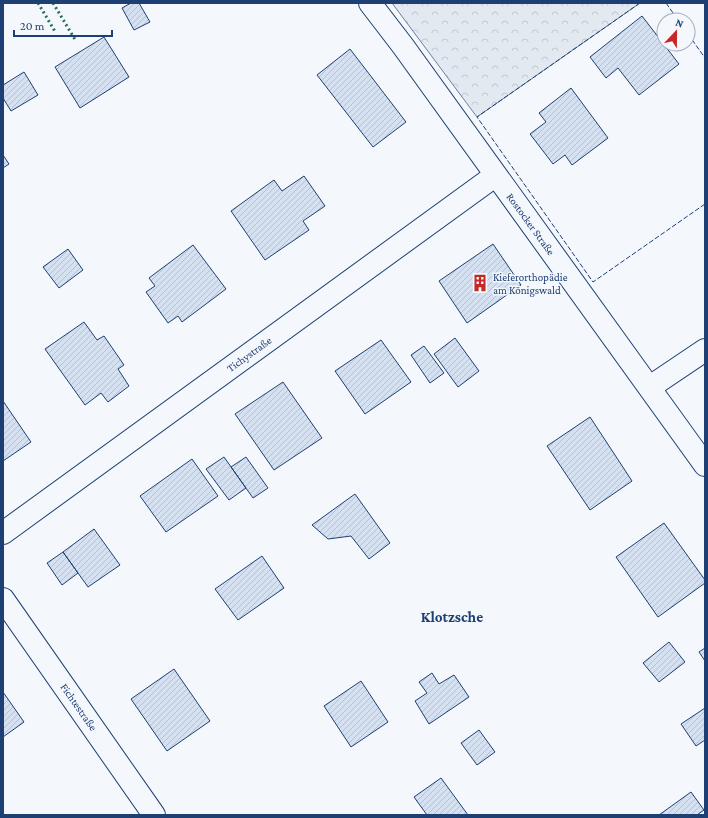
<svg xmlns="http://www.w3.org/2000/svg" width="708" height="818" font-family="'Crimson Pro',serif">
	<defs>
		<pattern id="forest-crowns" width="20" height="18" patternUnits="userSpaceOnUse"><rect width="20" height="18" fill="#e3e9f0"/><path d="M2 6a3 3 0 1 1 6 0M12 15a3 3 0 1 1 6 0" fill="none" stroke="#c2c9d1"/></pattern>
		<pattern id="building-hatch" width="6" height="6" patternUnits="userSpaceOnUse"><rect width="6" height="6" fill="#d5e0f0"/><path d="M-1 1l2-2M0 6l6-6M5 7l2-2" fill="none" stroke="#b6c1d1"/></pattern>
	</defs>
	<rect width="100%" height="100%" fill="#f4f7fb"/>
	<path fill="url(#forest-crowns)" stroke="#687fa3" d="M392,3H640L477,117Z"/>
	<path fill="url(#building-hatch)" stroke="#1d3f73" d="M131,3H139L150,22L134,30L122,8Z
		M642,16L679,64L639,95L618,68L606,78L590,57Z
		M104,37L129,77L80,108L55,67Z
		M350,49L406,122L373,147L317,75Z
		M24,72L38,95L11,111L3,98V85Z
		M571,88L608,138L572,165L565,155L553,164L530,134L546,122L539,113Z
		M3,155L9,164L3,168Z
		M304,176L325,206L303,221L309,230L265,260L231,211L274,180L282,191Z
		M493,244L521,285L467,323L439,281Z
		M193,245L226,289L182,322L178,316L168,323L146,292L155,286L149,278Z
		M68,249L83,270L59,288L43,267Z
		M84,322L97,340L104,336L124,365L118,369L129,386L108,402L101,393L85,405L45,349Z
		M455,338L479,371L458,387L434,354Z
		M381,340L411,382L365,414L335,371Z
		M424,346L444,373L430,383L411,355Z
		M283,382L322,438L274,470L235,414Z
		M3,401L31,442L3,461Z
		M590,417L632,481L590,510L547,446Z
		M224,457L246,488L229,500L206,469Z
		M246,457L268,488L253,498L231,467Z
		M192,459L218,496L166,532L140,496Z
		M355,494L390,543L369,559L351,536L328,539L312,525Z
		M664,523L705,580V583L658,617L616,557Z
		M94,529L120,565L88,587L63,552Z
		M63,552L78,573L62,585L47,563Z
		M262,556L284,588L238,620L215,589Z
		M669,642L685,662L659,682L643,663Z
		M705,648V661L699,652Z
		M174,669L210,721L167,751L131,699Z
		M432,673L439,684L454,675L469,697L429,724L415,701L427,693L419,682Z
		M361,681L388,722L351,747L324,706Z
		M3,692L24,722L3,737Z
		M705,708V740L696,746L681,724Z
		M479,730L495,752L477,765L461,743Z
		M441,778L468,815H427L414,797Z
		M691,792L704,810L697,815H659Z"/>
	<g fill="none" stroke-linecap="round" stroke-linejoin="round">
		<g stroke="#1d3f73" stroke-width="24">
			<path id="minor" d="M370,3L403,46L705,465
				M650,387L705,350
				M3,533L496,175
				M3,599L154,815"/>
		</g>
		<use href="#minor" stroke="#f4f7fb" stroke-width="22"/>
		<path stroke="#2c6c60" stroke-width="3" stroke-dasharray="2 3" stroke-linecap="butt" d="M38,3L56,33
			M53,3L76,41"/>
		<path stroke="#1d3f73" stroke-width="1" stroke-dasharray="5 2" stroke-linecap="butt" d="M640,3L477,117L593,282L705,204
			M666,3L678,20
			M688,34L705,58"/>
	</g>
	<defs>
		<g id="building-bare" transform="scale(1.38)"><path d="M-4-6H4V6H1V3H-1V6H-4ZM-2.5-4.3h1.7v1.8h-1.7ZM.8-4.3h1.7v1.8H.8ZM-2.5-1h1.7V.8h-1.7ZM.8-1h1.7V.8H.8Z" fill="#c62828" stroke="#f4f7fb" stroke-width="2.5" paint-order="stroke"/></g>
	</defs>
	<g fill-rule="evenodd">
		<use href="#building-bare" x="480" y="283"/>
	</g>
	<g text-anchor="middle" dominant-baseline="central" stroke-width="3" stroke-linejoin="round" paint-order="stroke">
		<g font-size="11" fill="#1d3f73" stroke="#f4f7fb">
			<text transform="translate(531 224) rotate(54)">Rostocker Straße</text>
			<text transform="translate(249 354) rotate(-36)">Tichystraße</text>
			<text transform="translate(79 707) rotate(55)">Fichtestraße</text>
		</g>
		<g font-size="11" fill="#1d3f73" stroke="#f4f7fb" text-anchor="start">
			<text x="493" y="277">Kieferorthopädie<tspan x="493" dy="13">am Königswald</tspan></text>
		</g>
		<g font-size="15" font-weight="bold" fill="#1d3f73" stroke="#f4f7fb">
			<text x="452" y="617">Klotzsche</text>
		</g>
	</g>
	<rect width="708" height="818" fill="none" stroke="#1d3f73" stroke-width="8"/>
	<g transform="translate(676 32) rotate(22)"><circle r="19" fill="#f4f7fb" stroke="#9eadc5"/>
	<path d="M0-3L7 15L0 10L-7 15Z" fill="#c62828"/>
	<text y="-6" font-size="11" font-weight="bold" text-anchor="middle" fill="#1d3f73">N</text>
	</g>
	<path d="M14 30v6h98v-6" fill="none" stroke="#1d3f73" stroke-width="2"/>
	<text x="20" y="30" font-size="12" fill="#1d3f73" stroke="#f4f7fb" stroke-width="3" paint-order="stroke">20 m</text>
</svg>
